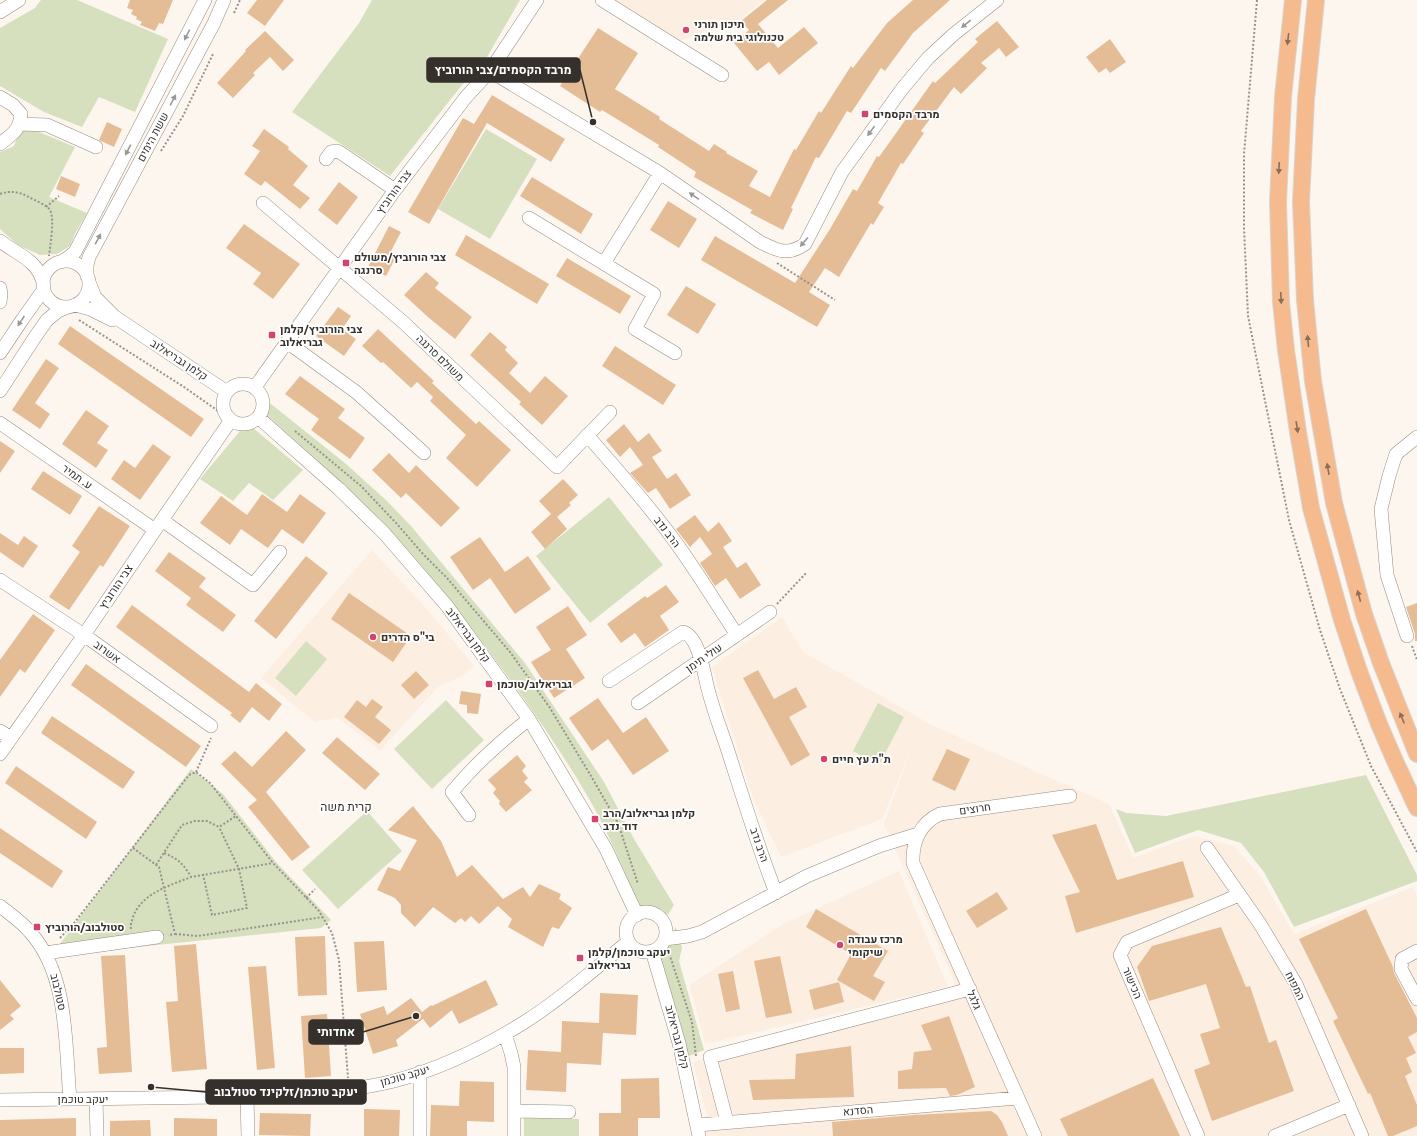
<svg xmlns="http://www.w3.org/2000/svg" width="1417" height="1136" font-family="Signika,Heebo,sans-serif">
	<rect width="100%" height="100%" fill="#fdf6ef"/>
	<path fill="#fceee0" d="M613,0H764L739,20L679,41Z
		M372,550L427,609L474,666L462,676L438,687L380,751L337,717L315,722L261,678Z
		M782,617L803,652L923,720V721L1109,804L1133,858L1194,836L1234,846L1260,876L1294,934L1413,887L1417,896V1136H707V1116L693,1062L961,996L884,824L912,747L882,819L781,857L753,798L712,667Z
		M899,871L948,987L705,1044L690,985L783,924Z"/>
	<path fill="#d6e0be" d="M41,0H77L168,39L135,112L99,97L82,127L44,112L0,86V28L35,8Z
		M372,0H520L483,64L462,85L390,176L292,112L359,23Z
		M486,129L537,159L490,239L438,209Z
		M20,130L39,132L75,147L49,197L87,213L76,232L70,246L57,254L40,255L18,245L0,229V152L14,146Z
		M266,400L345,463L387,501L411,526L525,663L604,782L634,839L674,905L668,915L653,907L640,908C624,870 608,832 588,797C557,744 522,695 485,646C455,606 424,567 390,530C351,489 308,452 266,414Z
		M253,428L303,470L273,500L249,483L233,501L200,479L240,431Z
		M609,497L663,565L590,623L536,556Z
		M306,641L327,659L296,696L275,678Z
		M446,700L484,740L432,789L394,749Z
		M878,703L904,717L879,765L853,751Z
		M191,769L223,794L276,862L331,920L321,928L51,956Z
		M1366,775L1417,875V881L1294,927L1264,872L1241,843L1198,830L1135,853L1116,809L1127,813L1166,816Z
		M367,811L402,851L338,909L302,870Z
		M676,927L682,948L679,961L704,1050L687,1057L659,955Z
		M524,1118L579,1119V1136H524Z"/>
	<path fill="#e4bd96" d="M130,0H173L163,24L159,23L155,31L140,25L142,22L136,19L137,17L131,14L133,10L127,8Z
		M257,0H284L265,26L247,13Z
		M767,0H788L758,24L778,48L804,27L818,43L779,75L769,62L757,71L734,43L749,30L741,21Z
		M913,0H950L913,33L885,71L881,68L851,113L847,111L819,158L816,157L791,208L793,209L783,230L750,213L752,210L694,177L696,172L658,147L659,145L602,110L600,112L560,86L598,28L638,53L615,89L660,117L659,119L709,151L714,144L727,152L726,153L758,171L749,186L770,197L794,149L796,150L819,111L821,113L851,66L853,68L887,23Z
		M997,21L1019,47L1006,57L999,48L981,63L987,68L961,94L954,87L921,131L924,133L903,164L901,163L878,203L884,207L873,225L871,223L839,277L825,268L809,292L830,305L817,327L701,260L715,236L795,283L830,229L853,189L857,191L877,156L879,157L933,81L935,83L978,42L975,39Z
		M265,31L294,60L283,71L270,57L253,73L255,75L233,98L217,83L246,51L245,50Z
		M1110,39L1126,62L1110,73L1106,68L1099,73L1086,57Z
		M492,95L565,139L551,162L487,123L429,224L408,212L463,118L474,124Z
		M107,122L122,129L114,147L99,140Z
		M264,129L289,147L288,149L308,166L293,185L310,198L300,209L265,181L261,186L244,174L260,151L252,146Z
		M61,176L80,184L75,197L56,189Z
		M532,177L593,214L581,234L520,196Z
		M339,182L358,197L337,225L318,210Z
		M668,201L697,219L679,248L650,230Z
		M244,224L300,264L273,299L253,284L261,273L226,248Z
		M389,226L401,232L390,253L396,257L386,276L368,267Z
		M466,235L549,284L537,304L455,255Z
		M567,258L631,296L620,314L556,276Z
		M426,272L439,283L435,288L472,317L455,339L429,318L404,295Z
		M686,286L716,304L698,334L667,315Z
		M338,307L351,316L342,329L356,339L344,356L316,336Z
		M70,326L204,419L191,437L58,344Z
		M378,329L434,381L432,383L476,424L479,421L511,450L477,487L446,458L466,435L430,401L433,397L417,382L411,388L383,362L381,363L362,346Z
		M490,332L507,347L505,350L518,363L509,373L530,393L545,376L568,396L542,425L519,404L521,402L470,355Z
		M615,346L676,385L663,405L602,366Z
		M46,359L59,368L35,403L50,414L40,429L12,410Z
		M300,376L345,409L338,418L365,438L350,459L311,430L319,419L285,394Z
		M86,410L109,426L97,443L108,450L96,468L62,444Z
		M624,424L638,442L649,433L662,451L652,457L667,479L676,473L691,495L670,509L656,488L648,493L630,473L643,465L630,447L620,457L606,440Z
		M0,441L15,451L0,473Z
		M153,444L171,457L140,500L111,479L124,460L135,468Z
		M389,453L409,473L416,465L460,508L441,527L406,493L401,498L372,470Z
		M43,471L82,496L70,515L31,489Z
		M563,479L578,495L569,503L571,505L557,517L567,529L545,549L531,532L551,514L539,501Z
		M262,494L287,512L300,494L326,513L303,544L282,529L268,548L241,529L230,545L200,523L221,496L247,515Z
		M99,506L130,526L103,567L100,565L69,610L49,597L80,552L72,546Z
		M695,515L708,532L719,522L732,541L723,547L737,568L746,562L761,585L740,599L726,578L715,586L700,563L712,554L700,537L690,547L676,529Z
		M0,533L18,545L24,536L38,546L23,568L0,552Z
		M480,537L505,572L528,556L551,589L515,614L490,578L473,590L450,557Z
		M169,552L206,578L199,587L236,615L223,632L186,605L191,598L155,571Z
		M306,556L328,573L276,639L254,621Z
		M666,585L679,602L660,616L669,630L645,647L635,633L621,643L607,624L645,596L647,598Z
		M349,593L411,636L393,662L331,619Z
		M1417,603V641H1415V634L1406,607Z
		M132,605L249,692L256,683L282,704L269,721L252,707L240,723L230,715L232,713L116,627Z
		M568,606L587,635L566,649L585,678L554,698L531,662L551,650L536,627Z
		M33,614L55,630L25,673L20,669L0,697V660Z
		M86,664L201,746L186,767L71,685Z
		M758,670L774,699L796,687L807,707L789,717L810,755L791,766L743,678Z
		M416,671L429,685L414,699L401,685Z
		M461,691L481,694L478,714L467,713V705L459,704Z
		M598,698L623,733L646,717L669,751L633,775L608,739L592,751L569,718Z
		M372,699L383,707L375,717L391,730L379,744L344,717L357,700L366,707Z
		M52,716L135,772L123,789L41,733Z
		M286,731L306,750L266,792L310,847L292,861L248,807L257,800L221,764L235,751L252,767Z
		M337,737L380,774L365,790L322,753Z
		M947,749L970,759L955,791L932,780Z
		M517,755L526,766L522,771L528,778L524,782L532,790L506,812L499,804L500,801L493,793L496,789L488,780Z
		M16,766L97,822L86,839L5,783Z
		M413,806L441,841L457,877L472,865L503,899L523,887L530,897L539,884L561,894L559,899L572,908L559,929L552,927L543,947L508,927L512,919L498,906L479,924L471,916L465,922L461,918L455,923L433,907L415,927L401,913V905L395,898L377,890L388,867L400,871L417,840L388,830Z
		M1096,824L1117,880L1183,861L1194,897L1076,933L1065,896L1080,892L1052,835Z
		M0,828L63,871L52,888L0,853Z
		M997,892L1008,909L977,928L966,911Z
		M816,909L888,951L873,976L885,982L874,1001L837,980L851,954L806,927Z
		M1366,909L1393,967L1394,973L1417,1018V1032L1408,1037L1416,1053L1406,1058L1412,1072L1405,1076L1417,1105V1126L1393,1136H1388L1370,1093L1368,1094L1333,1021L1338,1018L1299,939Z
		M1221,927L1246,987L1250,986L1269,1043L1276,1040L1294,1091L1212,1121L1194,1070L1210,1064L1200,1034L1220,1028L1206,984L1149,1001L1137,967L1152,946Z
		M325,936L327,995L298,996L295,937Z
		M384,941L387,990L357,992L354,942Z
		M196,944L207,1069L172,1072L166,1002L178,1001L174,946Z
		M125,955L132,1072L99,1074L97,1048L107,1047L101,956Z
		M780,956L792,1013L766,1018L754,961Z
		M266,966L275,1068L257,1070L248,967Z
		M733,971L740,1009L726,1012L718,974Z
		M0,980L21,1006L10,1015L14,1019L0,1030Z
		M486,980L498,1005L459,1024L452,1010L430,1028L423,1019L396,1040L398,1046L373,1054L360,1014L384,1006L387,1015L411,998L422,1012L431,1005L432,1006Z
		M839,982L844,1002L814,1010L809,990Z
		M600,993L638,995L636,1035L603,1033L601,1065L567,1063L566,1092L526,1090L528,1050L561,1052L562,1021L599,1023Z
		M327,1014L331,1076L305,1078L301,1016Z
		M949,1016L975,1087L957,1095L950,1096L946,1088L898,1089V1071L912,1069L914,1052L932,1050L921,1025Z
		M851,1046L854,1097L753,1100L749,1080L795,1079L796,1054Z
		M0,1048H24V1073L0,1074Z
		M659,1078L660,1118H638V1136H599V1113H621V1079Z
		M1153,1078L1180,1136H1068L1060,1119Z
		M460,1081L494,1082V1122L467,1121V1136H430L431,1105L459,1106Z
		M364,1109L400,1110L399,1136H364Z
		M991,1111L997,1115L1002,1122L1008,1136H833L832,1122L914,1115Z
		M260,1113L311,1114L310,1136L259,1135Z
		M76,1118V1136H0V1120Z
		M174,1118L217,1119V1136H174Z
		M150,1120L151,1136H110V1121Z"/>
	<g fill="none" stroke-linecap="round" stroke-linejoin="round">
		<g stroke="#968b80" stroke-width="14">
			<path id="minor" d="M602,0L722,75
				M0,12L19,0
				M490,71L660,173L760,242C778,251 788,256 805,244L842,172L902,89L928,58L954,34L997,0
				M0,97L13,105L21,114C19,132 13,133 0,144
				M20,124L47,125L96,147
				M326,159L331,152L337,151L341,153L395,190
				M263,203L403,322L557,467L610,412
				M529,218L654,294L635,329L675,353
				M0,241C18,255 39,260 44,286
				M43 284a23 23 0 1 1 46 0a23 23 0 1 1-46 0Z
				M61,262L69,257L75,252L205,0
				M604,263L660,173
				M87,276V265L89,257L214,23L224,0
				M89,282L95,297L115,317L227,392
				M0,288L1,294L0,302
				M75,305L90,309L112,320
				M287,342L356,392L424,453
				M0,353L22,320L44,289
				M223 404a20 20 0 1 1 40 0a20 20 0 1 1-40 0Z
				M255,387L395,190L466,97L490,71L537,0
				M0,391L35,337L47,320L58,311L68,307
				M258,417L339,489L384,533L447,606L529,719L606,849L637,915
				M0,423L155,530
				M587,435C616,468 645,501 671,536C695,568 715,602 737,635
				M162,520L253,585L280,552
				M0,580L84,635L211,726
				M1407,636L1387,575L1381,509L1389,476L1396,454L1417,437
				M609,681L683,632C697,636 702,663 705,676C710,703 721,729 729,754C744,801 758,847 776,893
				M638,703L770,612
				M0,731L11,738
				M0,754L84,635L155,530L231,420
				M469,815L452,792C475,764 501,741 529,719
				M1207,848L1260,924L1296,984L1362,1136
				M0,906C10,914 22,922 30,932C69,975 65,1045 70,1099
				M626 932a20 20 0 1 1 40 0a20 20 0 1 1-40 0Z
				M665,939L688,936L702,932L807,876L879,846L918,834
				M652,951L679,1043L699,1136
				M1417,951L1402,959L1401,969L1417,999
				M45,953L157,937
				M505,1034L511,1053L514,1067V1136
				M247,1098L248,1136
				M96,1099L97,1136
				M0,1100L292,1096C326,1093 361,1089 394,1081C439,1069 483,1048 523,1023C560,1000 594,969 628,942
				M514,1111L569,1112
				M727,1122L710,1057L970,989
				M698,1125L1018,1098
				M420,1136V1072
				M1035,1136L913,863C912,842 920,823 940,814L1070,796
				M1198,1136L1120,955L1127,942L1239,895
				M1275,1136L1349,1105"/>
		</g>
		<g stroke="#d7d6d5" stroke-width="18">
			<path id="major" d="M1293,0L1283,97L1278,202L1281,302L1286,350L1298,432L1311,508L1342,620L1359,671L1379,724L1395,761L1417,808
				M1316,0L1306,99L1301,202L1305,300L1313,381L1334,503L1364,614L1381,663L1417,754"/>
		</g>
		<path stroke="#98928d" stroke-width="2" stroke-dasharray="2 2" stroke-linecap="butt" d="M1257,0L1244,154V228L1248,316L1289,520L1320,630L1340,689L1371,766L1417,852
			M234,13L240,0
			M161,151L183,116L213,54
			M0,194C11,190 19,192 29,197C35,201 46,204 50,210C55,219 50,246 49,256
			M46,207L59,196
			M777,263L835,300
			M79,320L184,387L221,413
			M295,431L361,486L397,524L423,554L447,578L510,652L550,708L591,776L618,823L638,884
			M777,604L807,572
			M1412,646L1417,660
			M196,772L211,738
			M133,848L159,867L175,934L168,935
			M164,853C178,859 183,863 191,877L273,863
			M156,865L182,825L195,821H207L219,827L236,816
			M203,874L212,915L247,908L239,869L219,827
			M306,898L315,889
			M131,929C130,925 132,921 133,917C142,893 169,886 191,877
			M175,934L198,936L323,917
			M60,938L75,922L189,775L196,772L210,783L273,863L319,911L332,933L339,960L348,1078
			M668,950L692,1022L696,1056"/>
		<use href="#minor" stroke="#fff" stroke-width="13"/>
		<use href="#major" stroke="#f5ba8e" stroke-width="16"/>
	</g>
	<defs><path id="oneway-solid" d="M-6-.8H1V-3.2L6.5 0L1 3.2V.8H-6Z"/></defs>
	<g fill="#9a9896">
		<use href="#oneway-solid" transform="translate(966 24) rotate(141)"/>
		<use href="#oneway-solid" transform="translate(187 35) rotate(117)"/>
		<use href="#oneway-solid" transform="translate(173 100) rotate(-62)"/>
		<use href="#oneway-solid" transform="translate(871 131) rotate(126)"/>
		<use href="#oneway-solid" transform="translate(128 150) rotate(117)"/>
		<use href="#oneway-solid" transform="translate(694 196) rotate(-146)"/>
		<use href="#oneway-solid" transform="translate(98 239) rotate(-62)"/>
		<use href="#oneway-solid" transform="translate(804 242) rotate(130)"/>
		<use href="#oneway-solid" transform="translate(21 321) rotate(124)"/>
	</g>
	<g fill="#8b6e58">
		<use href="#oneway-solid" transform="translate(1288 39) rotate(97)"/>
		<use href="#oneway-solid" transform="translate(1279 168) rotate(93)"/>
		<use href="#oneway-solid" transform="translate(1281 298) rotate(87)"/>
		<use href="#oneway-solid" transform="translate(1308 341) rotate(-95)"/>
		<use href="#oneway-solid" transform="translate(1297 427) rotate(81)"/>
		<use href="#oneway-solid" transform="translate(1328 469) rotate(-100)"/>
		<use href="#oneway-solid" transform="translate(1359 596) rotate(-105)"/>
		<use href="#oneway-solid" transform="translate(1402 718) rotate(-112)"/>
	</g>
	<g fill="#d2446f" stroke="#fff" stroke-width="1.5">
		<circle cx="686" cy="30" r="4"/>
		<rect x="861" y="110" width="8" height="8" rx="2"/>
		<rect x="342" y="259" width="8" height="8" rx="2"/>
		<rect x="268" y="331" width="8" height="8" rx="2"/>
		<circle cx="373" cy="637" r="4"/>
		<rect x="485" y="680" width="8" height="8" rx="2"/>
		<circle cx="824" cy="759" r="4"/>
		<rect x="591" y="815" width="8" height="8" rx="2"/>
		<rect x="33" y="923" width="8" height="8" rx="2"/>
		<circle cx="840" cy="945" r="4"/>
		<rect x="576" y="954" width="8" height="8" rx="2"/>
	</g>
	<g text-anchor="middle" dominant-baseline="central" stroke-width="3.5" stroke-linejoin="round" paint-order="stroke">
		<g font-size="11" font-weight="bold" fill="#35302c" stroke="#fff" text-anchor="start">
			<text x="694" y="24">תיכון תורני<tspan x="694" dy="13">טכנולוגי בית שלמה</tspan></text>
			<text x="873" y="114">מרבד הקסמים</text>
			<text x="354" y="257">צבי הורוביץ/משולם<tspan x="354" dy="13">סרנגה</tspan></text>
			<text x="280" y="329">צבי הורוביץ/קלמן<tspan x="280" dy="13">גבריאלוב</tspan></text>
			<text x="381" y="637">בי"ס הדרים</text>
			<text x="497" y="684">גבריאלוב/טוכמן</text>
			<text x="832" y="759">ת"ת עץ חיים</text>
			<text x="603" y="813">קלמן גבריאלוב/הרב<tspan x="603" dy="13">דוד נדב</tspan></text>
			<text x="45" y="927">סטולבוב/הורוביץ</text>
			<text x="848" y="939">מרכז עבודה<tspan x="848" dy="13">שיקומי</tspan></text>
			<text x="588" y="952">יעקב טוכמן/קלמן<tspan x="588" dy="13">גבריאלוב</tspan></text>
		</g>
		<g font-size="11" fill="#35302c" stroke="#fff">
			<text transform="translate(153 137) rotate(-62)">ששת הימים</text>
			<text transform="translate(394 192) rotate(-54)">צבי הורוביץ</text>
			<text transform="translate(440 358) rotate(44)">משולם סרנגה</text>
			<text transform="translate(179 360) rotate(33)">קלמן גבריאלוב</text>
			<text transform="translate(77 477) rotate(35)">ע. תמיר</text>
			<text transform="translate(667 532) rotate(53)">הרב נדב</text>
			<text transform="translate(116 587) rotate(-56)">צבי הורוביץ</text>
			<text transform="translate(468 635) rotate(53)">קלמן גבריאלוב</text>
			<text transform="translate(107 652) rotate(36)">אשרוב</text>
			<text transform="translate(704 658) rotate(-35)">עולי תימן</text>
			<text transform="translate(975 809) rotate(-8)">חרוצים</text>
			<text transform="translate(759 845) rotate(71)">הרב נדב</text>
			<text transform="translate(1132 983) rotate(67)">הכישור</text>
			<text transform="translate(1295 986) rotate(63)">המפוח</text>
			<text transform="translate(58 992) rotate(77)">סטולבוב</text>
			<text transform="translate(974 1000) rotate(66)">גלגל</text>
			<text transform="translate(677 1037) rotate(75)">קלמן גבריאלוב</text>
			<text transform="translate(405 1076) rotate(-16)">יעקב טוכמן</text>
			<text x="83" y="1099">יעקב טוכמן</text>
			<text transform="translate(858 1111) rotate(-5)">הסדנא</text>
		</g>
		<g font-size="12" fill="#35302c" stroke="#fff">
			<text x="346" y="807">קרית משה</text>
		</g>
	</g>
	<path fill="none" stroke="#35302c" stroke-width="1.5" d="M593 122L580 70M416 1016L363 1032M151 1087L206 1092"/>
	<g fill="#35302c" stroke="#fff" stroke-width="1.5">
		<circle cx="593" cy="122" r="4"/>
		<circle cx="416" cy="1016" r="4"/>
		<circle cx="151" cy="1087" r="4"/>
	</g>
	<g fill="#35302c" stroke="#35302c" stroke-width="1.5">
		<rect x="427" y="58" width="153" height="24" rx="4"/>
		<rect x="309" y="1020" width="54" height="24" rx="4"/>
		<rect x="206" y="1080" width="160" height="24" rx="4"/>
	</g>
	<g font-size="12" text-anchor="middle" font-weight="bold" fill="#fff">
		<text x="503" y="74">מרבד הקסמים/צבי הורוביץ</text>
		<text x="336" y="1036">אחדותי</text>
		<text x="286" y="1096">יעקב טוכמן/זלקינד סטולבוב</text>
	</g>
</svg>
